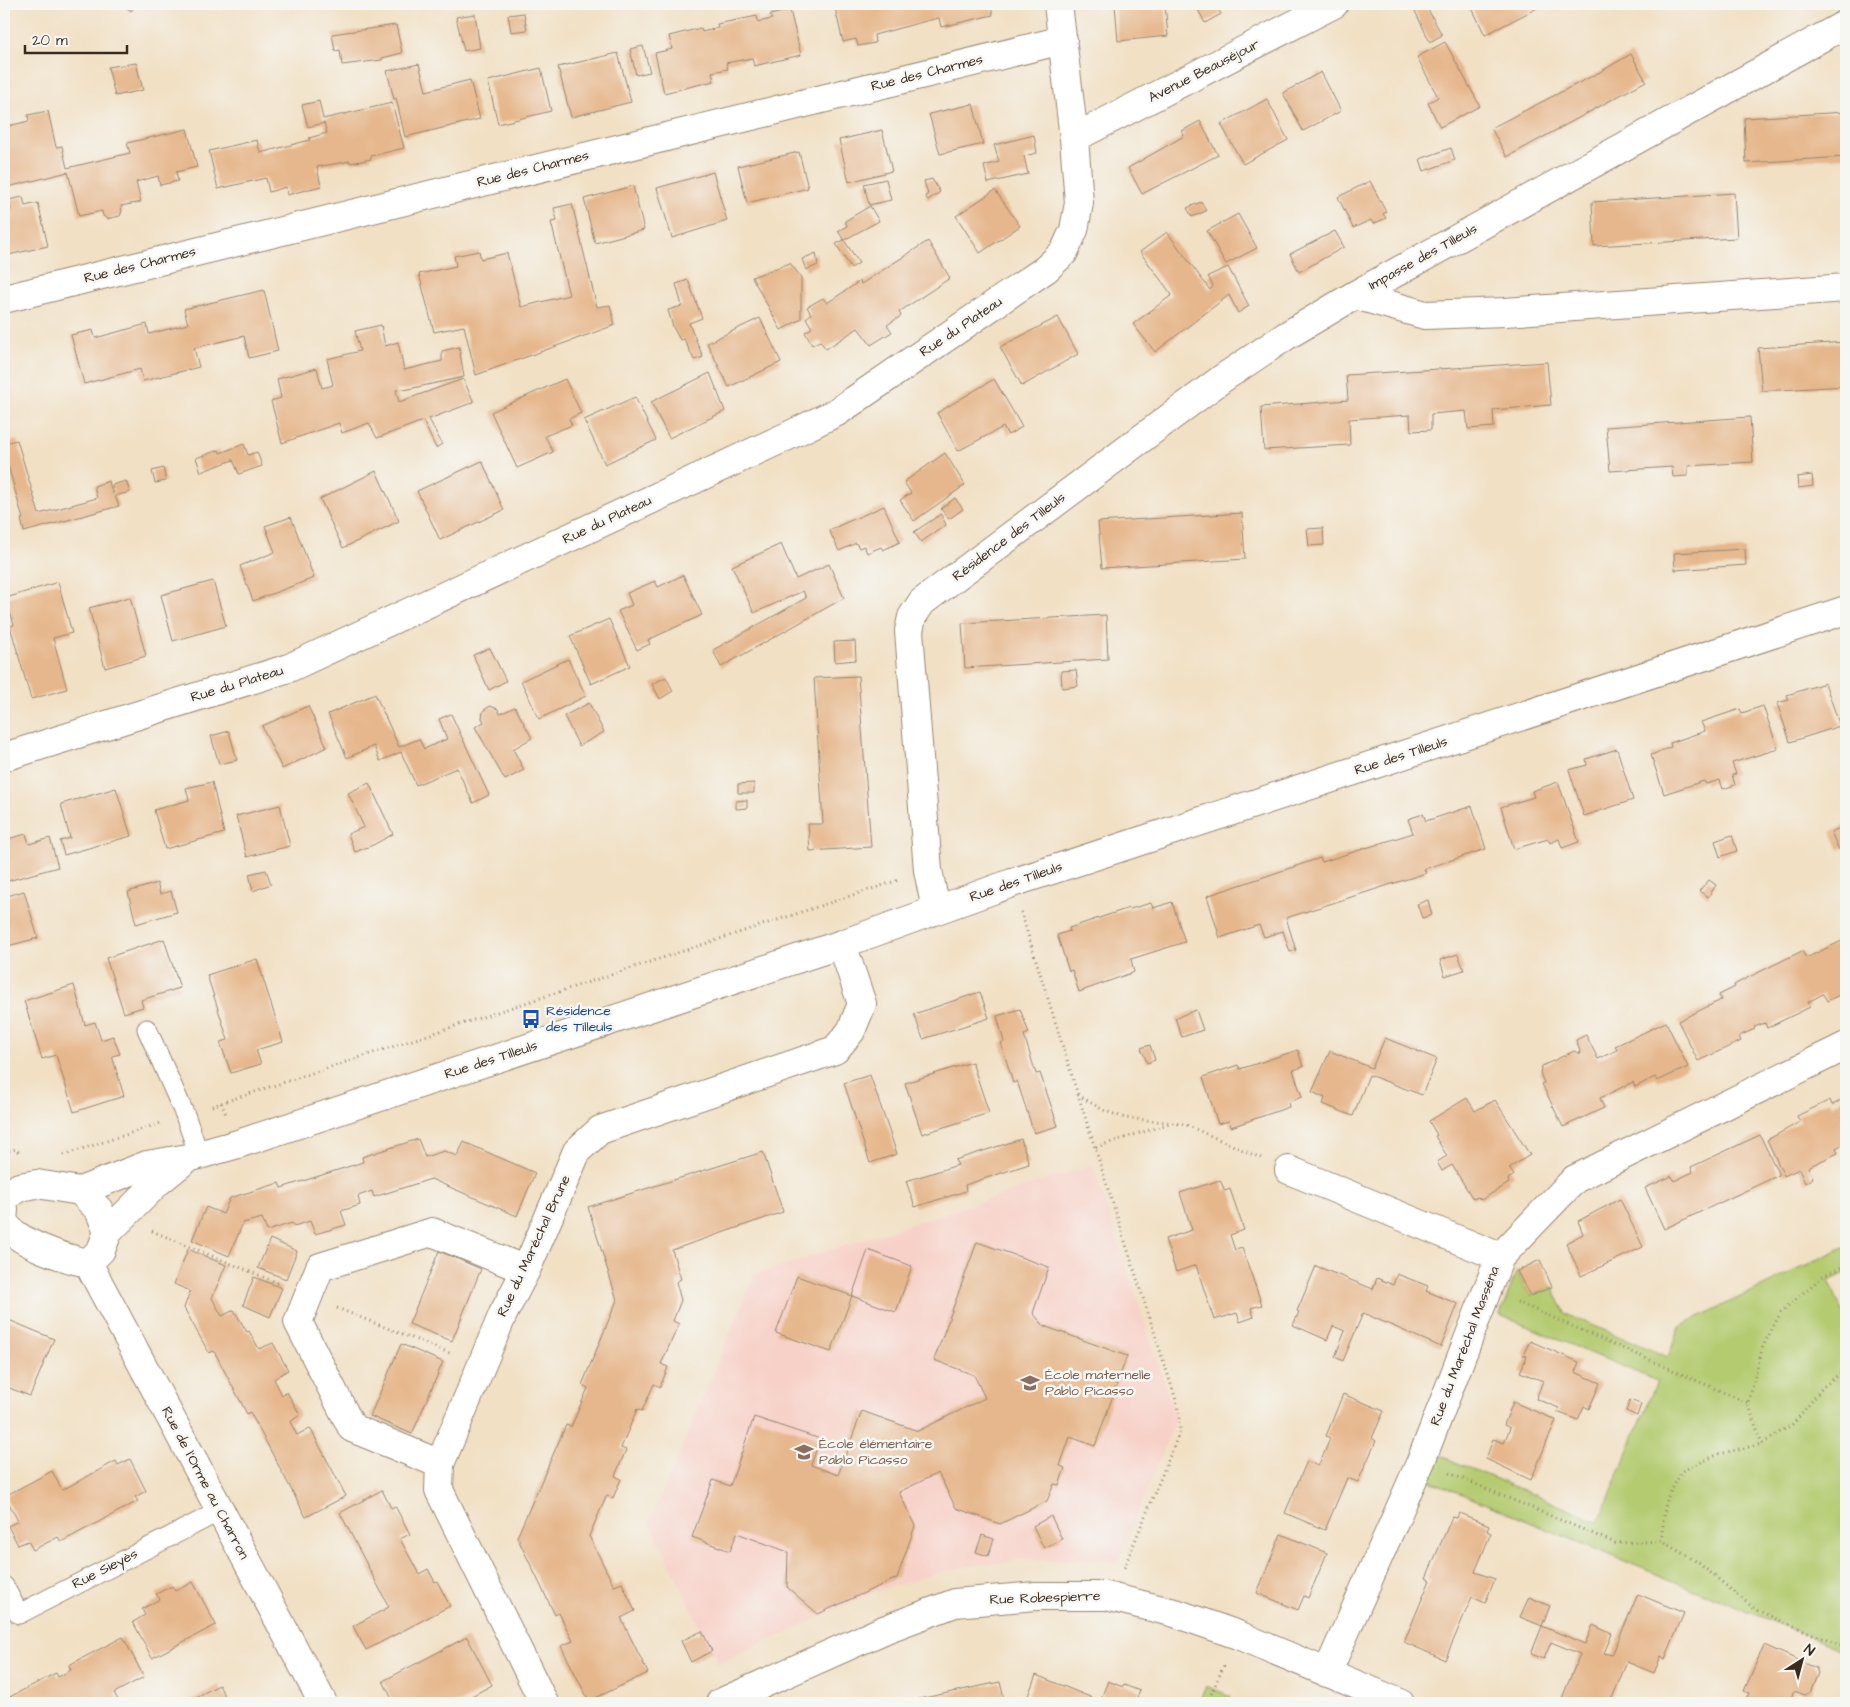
<svg xmlns="http://www.w3.org/2000/svg" width="1850" height="1707" font-family="'Architects Daughter',sans-serif">
	<rect width="100%" height="100%" fill="#f6f6f2"/>
	<filter id="ink" filterUnits="userSpaceOnUse"><feTurbulence type="fractalNoise" baseFrequency=".02" numOctaves="2"/><feDisplacementMap in="SourceGraphic" scale="10" xChannelSelector="R" yChannelSelector="G"/><feConvolveMatrix kernelMatrix="1 2 1 2 8 2 1 2 1" color-interpolation-filters="sRGB"/></filter>
	<filter id="wash" filterUnits="userSpaceOnUse"><feTurbulence type="fractalNoise" baseFrequency=".0096" numOctaves="4" result="noise"/><feDisplacementMap in="SourceGraphic" scale="20" xChannelSelector="R" yChannelSelector="G"/><feGaussianBlur stdDeviation="1.12" result="paint"/><feColorMatrix in="noise" values="0 0 0 0 0 0 0 0 0 0 0 0 0 0 0 0 0 1.4 0 .05"/><feComposite in="paint" operator="in"/></filter>
	<g filter="url(#wash)">
		<rect width="100%" height="100%" fill="#f1e0c4"/>
		<path fill="#f7d1c8" d="M1093,1165L1176,1419L1117,1563L1088,1560H1024L981,1564L937,1573L875,1592L718,1664L650,1522L755,1275Z"/>
		<path fill="#b4cb70" stroke="#787a47" d="M1846,1246V1273L1829,1281L1846,1318V1652L1430,1481L1441,1456L1599,1522L1657,1381L1500,1315L1517,1271L1530,1296L1552,1287L1566,1314L1668,1357L1680,1326Z
			M1206,1686L1231,1696L1228,1703H1199Z"/>
		<g id="blocks">
			<path fill="#e6b78c" d="M122,4H136L131,11Z
				M834,4H990L993,15L941,27L939,18L926,21L874,35L875,43L858,46L856,39L843,42Z
				M1115,4H1165L1168,36L1118,41Z
				M1195,4H1215L1221,14L1205,23Z
				M1425,4L1442,35L1430,42L1414,9Z
				M1470,4H1545L1485,35Z
				M790,10L801,55L754,66L752,58L726,63L728,69L712,72L714,81L664,93L655,53L672,49L669,36L701,28L702,32L718,28L717,24L757,16L758,22L772,19L770,15Z
				M524,13L527,30L511,32L508,15Z
				M475,14L480,48L464,51L456,17Z
				M396,25L402,53L382,58V60L342,65L340,50L335,51L332,34Z
				M1445,42L1480,106L1440,127L1428,103L1438,97L1417,57Z
				M643,46L650,72L636,75L630,49Z
				M618,53L631,102L571,117L558,67Z
				M1631,54L1646,81L1507,157L1491,128L1600,72Z
				M136,63L143,90L115,96L108,67Z
				M419,64L426,91L470,80L480,119L405,137L396,98L394,99L387,71Z
				M541,68L551,111L498,124L488,81Z
				M1321,72L1341,111L1303,131L1283,93Z
				M1267,99L1288,140L1243,164L1221,124Z
				M319,101L323,119L392,103L404,148L371,156V159L351,163L350,161L317,167L321,186L287,195L286,187L269,192L266,178L218,189L209,151L257,140L260,153L310,140L309,138L327,133L324,123L308,127L302,105Z
				M973,104L983,144L940,154L929,114Z
				M48,111L56,147L62,146L67,168L130,153L127,143L187,129L197,167L176,172L178,181L160,185L158,176L136,182L141,202L121,206L122,211L120,216L107,219L103,216L102,211L79,216L68,172L4,188V127L29,121L28,115Z
				M1846,112V157L1746,163L1744,118Z
				M1200,121L1218,155L1142,194L1128,168L1184,136L1182,131Z
				M882,130L892,171L849,182L839,140Z
				M1034,135L1037,153L1024,156L1028,174L988,183L984,166L999,162L994,145Z
				M1451,148L1455,160L1424,171L1420,159Z
				M799,152L808,188L747,203L738,166Z
				M713,172L727,221L672,238L657,188Z
				M886,179L891,200L869,205L864,184Z
				M932,179L940,192L928,200L925,196L928,194L924,181Z
				M1370,181L1386,212L1383,214L1386,218L1373,224L1371,220L1353,228L1338,197Z
				M633,186L644,230L595,243L584,199Z
				M995,190L1020,226L980,253L956,216Z
				M1734,193L1737,238L1594,246L1592,202Z
				M23,197L25,206L38,203L48,246L4,256V211L11,210L8,200Z
				M1201,202L1206,211L1192,217L1187,208Z
				M572,204L597,307L610,305L615,325L476,375L464,326L434,332L419,274L456,266L454,256L479,251L481,259L507,253L521,307L569,295L551,222L557,221L554,208Z
				M870,206L879,221L844,240L838,231L847,226L845,221Z
				M1238,214L1257,248L1226,264L1207,231Z
				M1335,231L1344,247L1299,272L1290,254Z
				M1167,232L1210,290L1213,286L1208,276L1228,267L1249,306L1238,313L1229,295L1155,352L1133,324L1172,295L1140,252Z
				M844,240L859,263L851,268L836,244Z
				M928,241L950,278L899,312L901,316L887,325L892,332L871,345L858,328L826,349L820,341L812,345L805,332L812,328L806,318L811,314L807,307L823,298L827,303L860,281L861,284Z
				M816,253L818,265L806,270L802,259Z
				M790,263L801,277V319L781,330L752,277Z
				M688,280L702,318L689,323L703,357L694,360L684,339L680,340L673,327L668,310L682,306L676,284Z
				M264,290L278,351L249,358L244,336L194,348L199,367L143,381L140,369L84,384L71,335L93,330L95,338L147,324L149,334L188,324L184,309Z
				M1058,317L1078,354L1022,386L1000,347Z
				M760,318L781,362L729,387L707,343Z
				M381,325L385,346L398,342L404,370L442,361V351L459,347L464,377L404,390L403,389L396,390L399,402L463,379L474,402L429,419L442,444L436,448L423,421L377,438L369,423L342,433L339,423L282,443L271,401L281,398L277,379L317,368L322,388L333,385L327,359L360,351L355,331Z
				M1846,342V386L1762,391L1758,348Z
				M1547,362L1551,405L1493,410L1494,427L1468,429L1466,411L1431,414V430L1411,431L1410,415L1349,419L1350,445L1264,450L1261,407L1348,400L1346,375Z
				M710,373L725,411L669,438L651,402Z
				M565,379L581,413L569,419L572,425L545,436L553,452L517,468L491,412Z
				M994,379L1022,427L1008,435L1003,427L958,451L937,413Z
				M635,397L656,440L605,464L584,420Z
				M1750,417L1753,462L1688,466V476L1673,477L1672,467L1610,471L1606,427Z
				M17,440L39,514L97,498L94,486L109,481L112,493H114L112,485L126,481L130,492L115,496L119,506L24,532L21,519H23L4,451V443Z
				M244,444L248,455L257,452L262,466L239,474L233,460L201,472L196,458L219,450L220,453Z
				M945,453L965,485L914,521L900,500L911,493L904,482Z
				M482,461L504,510L440,540L417,491Z
				M163,468L166,481L155,483L152,471Z
				M376,471L399,521L343,548L320,499Z
				M1812,475L1813,486L1798,488L1797,477Z
				M955,498L963,509L949,519L941,509Z
				M884,506L900,542L883,550L881,547L867,553L864,546L859,548L856,543L839,551L829,530Z
				M1242,513L1245,559L1102,568L1098,522Z
				M941,514L946,525L921,542L914,532Z
				M291,517L314,578L253,601L240,566L275,552L265,526Z
				M1323,528L1324,545L1309,546L1307,529Z
				M781,544L796,579L829,564L844,598L721,667L713,650L806,598L803,591L754,613L732,566Z
				M1745,549L1746,565L1675,570L1674,553Z
				M683,575L702,615L648,640L650,644L637,650L618,611L632,605L627,593L655,581L658,587Z
				M213,581L226,626L173,641L161,595Z
				M58,582L72,633L53,638L67,689L31,699L10,626L14,625L6,598Z
				M130,597L146,656L105,668L89,608Z
				M1106,615L1108,659L965,668L962,623Z
				M609,619L630,666L591,684L570,636Z
				M855,641L856,660L835,662L834,642Z
				M490,648L506,681L489,690L473,655Z
				M568,659L586,696L539,719L521,681Z
				M1076,670L1078,686L1062,688L1061,671Z
				M858,676L871,847L810,851L808,824H823L814,678Z
				M666,677L673,691L660,699L652,684Z
				M1825,683L1840,726L1790,742L1777,703L1789,700L1787,695Z
				M375,694L399,747L419,739L424,749L447,739L439,719L451,714L489,795L473,803L457,768L416,785L401,752L380,761L374,746L347,758L328,714Z
				M589,703L604,732L579,746L564,716Z
				M308,706L327,747L282,769L262,726Z
				M490,706L498,709L500,714L515,707L532,738L513,749L524,770L505,780L475,727L484,722L482,718L483,711Z
				M1763,706L1778,749L1732,763L1736,774L1732,775L1735,785L1723,789L1720,780L1706,784L1704,781L1664,794L1651,755L1671,747L1670,743L1705,731L1701,722L1740,709L1742,713Z
				M229,731L237,760L219,764L211,736Z
				M1617,749L1633,800L1584,816L1569,770L1587,765L1586,759Z
				M212,782L224,833L165,849L154,810L189,800L186,788Z
				M1558,782L1579,842L1562,848L1559,839L1550,843L1548,839L1514,849L1501,807L1534,797L1532,791Z
				M369,783L393,834L373,845L355,852L348,834L364,827L348,793Z
				M754,783V793H738V784Z
				M116,788L131,836L64,855L60,841L70,838L61,804Z
				M747,800V808L736,809V801Z
				M280,805L290,846L247,857L236,816Z
				M1472,806L1486,849L1424,869L1426,873L1286,918L1296,950L1290,952L1283,931L1264,937L1259,925L1220,938L1207,896L1320,858L1322,862L1413,833L1408,819L1423,814L1426,821Z
				M1846,825V846L1839,850L1831,832Z
				M26,834L29,844L50,838L58,867L4,882V840Z
				M1732,835L1737,851L1720,857L1715,841Z
				M266,870L271,884L253,891L249,874Z
				M1709,880L1716,885L1708,897L1699,891Z
				M157,883L160,894L171,891L177,912L136,924L128,892Z
				M24,891L38,938L4,947V897Z
				M1428,900L1432,915L1422,918L1417,904Z
				M1172,902L1185,942L1131,959L1134,972L1079,992L1072,970L1069,971L1057,935L1070,931L1069,928L1129,908L1130,909L1151,903L1153,908Z
				M164,939L180,988L141,1000L143,1007L124,1013L106,958Z
				M1846,939V992L1827,1001L1823,994L1808,1002L1810,1007L1802,1011L1767,1028L1765,1023L1754,1027L1755,1029L1739,1036L1741,1041L1698,1061L1678,1021L1721,1000L1719,995L1735,987L1734,985L1745,979L1802,951L1806,958Z
				M1458,954L1464,970L1445,976L1440,960Z
				M257,959L283,1042L256,1050L261,1064L231,1073L220,1042L228,1040L207,975Z
				M74,985L85,1025L95,1022L101,1040L113,1036L120,1054L112,1056L124,1096L74,1112L56,1055L42,1059L24,1001Z
				M980,992L989,1018L923,1039L914,1014Z
				M1020,1009L1029,1033L1024,1035L1036,1074L1040,1073L1058,1126L1034,1133L1017,1081L1013,1083L1001,1043L1004,1042L997,1016Z
				M1196,1010L1203,1030L1182,1037L1175,1018Z
				M1666,1022L1688,1067L1657,1081L1655,1077L1635,1087L1633,1082L1600,1098L1604,1108L1563,1127L1542,1084L1544,1083L1540,1073L1542,1066L1574,1051L1581,1054L1576,1040L1586,1035L1598,1059L1617,1050L1615,1046Z
				M1385,1038L1437,1059L1422,1095L1369,1075L1353,1116L1323,1104L1325,1098L1312,1092L1330,1051L1372,1068Z
				M1150,1045L1155,1060L1147,1063L1141,1048Z
				M1298,1050L1303,1067L1293,1070L1302,1097L1288,1102L1289,1107L1231,1127L1229,1121L1218,1124L1203,1077L1238,1065L1240,1069Z
				M972,1062L989,1113L922,1134L905,1083Z
				M870,1075L897,1154L870,1163L844,1083Z
				M1467,1098L1475,1111L1495,1100L1530,1155L1509,1168L1514,1175L1508,1179L1509,1183L1481,1200L1478,1197L1473,1199L1452,1165L1442,1171L1437,1162L1447,1156L1435,1136L1437,1135L1429,1121Z
				M1846,1098V1143L1836,1148L1838,1153L1808,1167L1813,1178L1805,1183L1799,1169L1784,1176L1767,1140L1800,1122L1797,1116L1830,1100L1832,1105Z
				M1760,1135L1779,1175L1664,1229L1645,1188L1672,1176L1674,1181L1693,1172L1691,1167Z
				M418,1139L425,1157L444,1151L457,1156L464,1142L535,1173L517,1216L431,1179L374,1197L372,1191L358,1196L360,1205L341,1211L346,1225L315,1234L310,1221L294,1226L292,1223L267,1231L262,1218L243,1223L229,1256L192,1240L206,1207L223,1214L230,1198L279,1183L281,1188L363,1162L362,1157Z
				M1021,1139L1029,1164L965,1185L966,1191L915,1207L906,1181L958,1165L955,1160Z
				M763,1152L783,1212L672,1250L681,1279L676,1282L681,1300L673,1321L679,1324L661,1364L668,1367L660,1387L654,1384L642,1411L637,1409L621,1448L626,1450L615,1476L621,1479L613,1498L607,1495L589,1536L614,1586L622,1583L635,1611L621,1618L648,1673L589,1701L561,1646L573,1641L559,1613L555,1615L517,1537L566,1425L571,1427L588,1388L582,1385L617,1300L588,1207Z
				M1220,1180L1225,1191L1230,1189L1244,1230L1230,1235L1235,1250L1242,1248L1262,1305L1251,1308L1254,1317L1240,1322L1237,1313L1214,1320L1196,1265L1176,1272L1165,1239L1192,1230L1180,1193Z
				M1620,1199L1643,1247L1581,1276L1566,1243L1583,1234L1578,1221Z
				M270,1239L297,1251L286,1279L258,1268Z
				M977,1242L1049,1267L1033,1313L1044,1326L1127,1356L1095,1446L1070,1437L1060,1466L1065,1468L1059,1485L1054,1484L1047,1501L1000,1524L956,1508L938,1473L899,1492L915,1526L897,1578L818,1614L787,1587L788,1552L737,1533L730,1551L692,1537L713,1480L730,1486L754,1417L820,1439L811,1465L838,1475L862,1411L918,1431L985,1398L974,1375L934,1360Z
				M188,1249L226,1265L212,1298L222,1316L234,1310L247,1332L249,1331L259,1349L273,1343L288,1370L274,1379L282,1395L287,1392L300,1415L290,1422L297,1435L310,1428L346,1496L306,1517L250,1412L247,1414L214,1351L209,1353L184,1308L190,1291L174,1284Z
				M868,1250L912,1266L896,1312L852,1296Z
				M439,1251L481,1269L452,1341L409,1324Z
				M1540,1260L1552,1287L1530,1296L1517,1271Z
				M1316,1266L1373,1289L1377,1278L1393,1285L1397,1274L1428,1286L1426,1291L1458,1304L1441,1347L1363,1313L1343,1361L1335,1357L1345,1331L1333,1326L1327,1340L1293,1325L1299,1312L1297,1311Z
				M797,1276L852,1296L831,1352L776,1333Z
				M254,1277L282,1288L270,1317L243,1305Z
				M4,1318L54,1339L30,1396L4,1386Z
				M1530,1341L1579,1362L1575,1372L1600,1383L1589,1409L1584,1406L1578,1420L1557,1412L1559,1408L1536,1399L1543,1381L1520,1372L1527,1356L1523,1355Z
				M401,1344L443,1362L412,1434L370,1416Z
				M1343,1394L1384,1411L1372,1438L1376,1441L1358,1482L1347,1478L1325,1530L1285,1513L1307,1461L1318,1466L1325,1451L1330,1438L1326,1436Z
				M1630,1400L1641,1404L1637,1416L1626,1411Z
				M1513,1402L1556,1420L1531,1480L1486,1459L1493,1439L1504,1443L1510,1428L1504,1425Z
				M130,1459L146,1491L135,1497L138,1501L61,1542L58,1537L33,1550L28,1541L18,1545L8,1526L18,1521L5,1496L52,1471L62,1490L116,1461L118,1465Z
				M382,1490L391,1508L395,1506L410,1534L400,1539L419,1574L428,1569L435,1582L437,1581L450,1606L366,1650L353,1626L389,1607L340,1513Z
				M1459,1513L1489,1525L1487,1531L1491,1533L1475,1572L1495,1579L1485,1603L1472,1597L1445,1660L1404,1642L1430,1580L1426,1578L1452,1517L1457,1518Z
				M1051,1516L1062,1539L1044,1548L1033,1526Z
				M1281,1534L1327,1553L1308,1598L1304,1596L1298,1610L1257,1593Z
				M982,1535L994,1539L988,1556L976,1552Z
				M193,1582L216,1625L152,1658L133,1622L145,1615L142,1609L160,1599L156,1594L172,1586L175,1591Z
				M1638,1594L1684,1613L1665,1659L1661,1656L1654,1673L1627,1662L1610,1703H1560L1580,1654L1551,1642L1544,1659L1531,1654L1542,1626L1585,1644L1593,1625L1612,1634L1604,1653L1612,1655Z
				M1529,1597L1550,1606L1542,1626L1520,1617Z
				M702,1631L712,1651L691,1662L681,1641Z
				M123,1637L144,1677L114,1693L120,1703H4V1700L56,1673L58,1677L71,1670L69,1665Z
				M467,1637L492,1685L459,1703H394L383,1681Z
				M1764,1645L1816,1668L1818,1673L1810,1693L1805,1695L1794,1691L1789,1703H1744L1749,1693L1744,1691Z
				M1036,1675L1100,1701L1108,1681L1123,1687L1124,1685L1140,1691L1136,1700L1143,1703H1025Z
				M1000,1682L1005,1703H921L919,1699Z
				M219,1685L228,1703H185Z"/>
		</g>
	</g>
	<g filter="url(#ink)">
		<use href="#blocks" fill-opacity="0" stroke="#968571" stroke-width="1"/>
		<g fill="none" stroke-linecap="round" stroke-linejoin="round">
			<g stroke="#968571" stroke-width="21">
				<path id="lane" d="M147,1029L185,1115L199,1155
					M4,1586L19,1614L220,1511"/>
			</g>
			<g stroke="#968571" stroke-width="30">
				<path id="street" d="M1074,138L1334,4
					M1355,295L1425,315L1505,312L1846,288
					M4,299L1063,40
					M4,757L289,668L790,435L837,412L1046,269L1064,252L1074,230L1079,203L1074,138L1058,4
					M936,910L928,870L909,631L912,617L922,602L1223,378L1286,336L1355,295L1846,24
					M1289,1170L1500,1257
					M80,1191L147,1165L188,1158L238,1144L842,944L1012,883L1846,610
					M4,1198L19,1187L37,1184L80,1191L99,1210L108,1232L101,1250L88,1263C67,1259 12,1242 4,1221C3,1217 4,1212 4,1209
					M108,1232L159,1181L185,1160
					M88,1263L323,1703
					M440,1464L352,1428L298,1322L320,1267L432,1232L526,1270
					M1327,1673L1421,1461L1500,1257L1575,1179L1846,1046
					M544,1703L439,1490L440,1464L503,1314L526,1270L577,1151L600,1130L835,1050L851,1031L862,1004L842,944
					M720,1703L886,1629L955,1603L1036,1596H1106L1175,1613L1238,1635L1400,1703"/>
			</g>
			<path stroke="#968571" stroke-width="3" stroke-dasharray="1 4" stroke-linecap="butt" d="M1021,912L1078,1095L1176,1400L1179,1415L1180,1431L1124,1568
				M1078,1095L1103,1110L1125,1118L1184,1124L1261,1158
				M221,1103L226,1114
				M212,1106L899,880
				M1096,1147L1171,1123
				M4,1152L16,1149L20,1154
				M64,1155L161,1123
				M152,1231L280,1284
				M1517,1302L1748,1403
				M337,1308L452,1354
				M1762,1444L1748,1403L1763,1346L1781,1312L1823,1276L1846,1265
				M1449,1473L1615,1543L1661,1541L1696,1561L1756,1610L1846,1648
				M1661,1541L1666,1500L1682,1471L1719,1454L1762,1444L1794,1423L1823,1387L1846,1369
				M1207,1703L1225,1663"/>
			<use href="#lane" stroke="#fff" stroke-width="19"/>
			<use href="#street" stroke="#fff" stroke-width="28"/>
		</g>
	</g>
	<defs>
		<g id="bus-bare" transform="scale(1.5)"><path d="M-5-6H5V4H4V6H2V4H-2V6H-4V4H-5ZM-3.5-4V0h7V-4ZM-3.5 1.2v1.5H-2V1.2ZM2 1.2v1.5H3.5V1.2Z" fill="#1a4fb4" stroke="#f6f6f2" stroke-width="2.5" paint-order="stroke"/></g>
		<g id="school-bare" transform="scale(1.5)"><path d="M0-5L7-2L0 1L-7-2ZM-4 1L0 2.5L4 1V4Q0 6-4 4Z" fill="#8d6e63" stroke="#f6f6f2" stroke-width="2.5" paint-order="stroke"/></g>
	</defs>
	<g fill-rule="evenodd">
		<use href="#bus-bare" x="531" y="1019"/>
		<use href="#school-bare" x="1030" y="1383"/>
		<use href="#school-bare" x="804" y="1452"/>
	</g>
	<g text-anchor="middle" dominant-baseline="central" stroke-width="5" stroke-linejoin="round" paint-order="stroke">
		<g font-size="14" fill="#3b2a1e" stroke="#f6f6f2">
			<text transform="translate(1204 71) rotate(-27)">Avenue Beauséjour</text>
			<text transform="translate(927 73) rotate(-14)">Rue des Charmes</text>
			<text transform="translate(533 169) rotate(-14)">Rue des Charmes</text>
			<text transform="translate(1423 257) rotate(-29)">Impasse des Tilleuls</text>
			<text transform="translate(140 265) rotate(-14)">Rue des Charmes</text>
			<text transform="translate(961 327) rotate(-34)">Rue du Plateau</text>
			<text transform="translate(607 520) rotate(-25)">Rue du Plateau</text>
			<text transform="translate(1009 537) rotate(-37)">Résidence des Tilleuls</text>
			<text transform="translate(237 684) rotate(-17)">Rue du Plateau</text>
			<text transform="translate(1401 756) rotate(-18)">Rue des Tilleuls</text>
			<text transform="translate(1016 882) rotate(-19)">Rue des Tilleuls</text>
			<text transform="translate(491 1060) rotate(-18)">Rue des Tilleuls</text>
			<text transform="translate(534 1246) rotate(-65)">Rue du Maréchal Brune</text>
			<text transform="translate(1465 1346) rotate(-69)">Rue du Maréchal Masséna</text>
			<text transform="translate(205 1483) rotate(62)">Rue de l'Orme au Charron</text>
			<text transform="translate(105 1569) rotate(-27)">Rue Sieyès</text>
			<text transform="translate(1045 1598) rotate(-2)">Rue Robespierre</text>
		</g>
		<g font-size="14" fill="#164399" stroke="#f6f6f2" text-anchor="start">
			<text x="546" y="1011">Résidence<tspan x="546" dy="16">des Tilleuls</tspan></text>
		</g>
		<g font-size="14" fill="#785e54" stroke="#f6f6f2" text-anchor="start">
			<text x="1045" y="1375">École maternelle<tspan x="1045" dy="16">Pablo Picasso</tspan></text>
			<text x="819" y="1444">École élémentaire<tspan x="819" dy="16">Pablo Picasso</tspan></text>
		</g>
	</g>
	<rect width="1850" height="1707" fill="none" stroke="#f6f6f2" stroke-width="20"/>
	<g transform="translate(1802 1660) rotate(36)" stroke="#f6f6f2" stroke-width="4" paint-order="stroke">
	<path d="M0-4L9 19L0 12L-9 19Z" fill="#3b2a1e"/>
	<text y="-8" font-size="14" font-weight="bold" text-anchor="middle" fill="#3b2a1e">N</text>
	</g>
	<path d="M25 45v8h102v-8" fill="none" stroke="#3b2a1e" stroke-width="2.5"/>
	<text x="32" y="45" font-size="15" fill="#3b2a1e" stroke="#f6f6f2" stroke-width="4" paint-order="stroke">20 m</text>
</svg>
